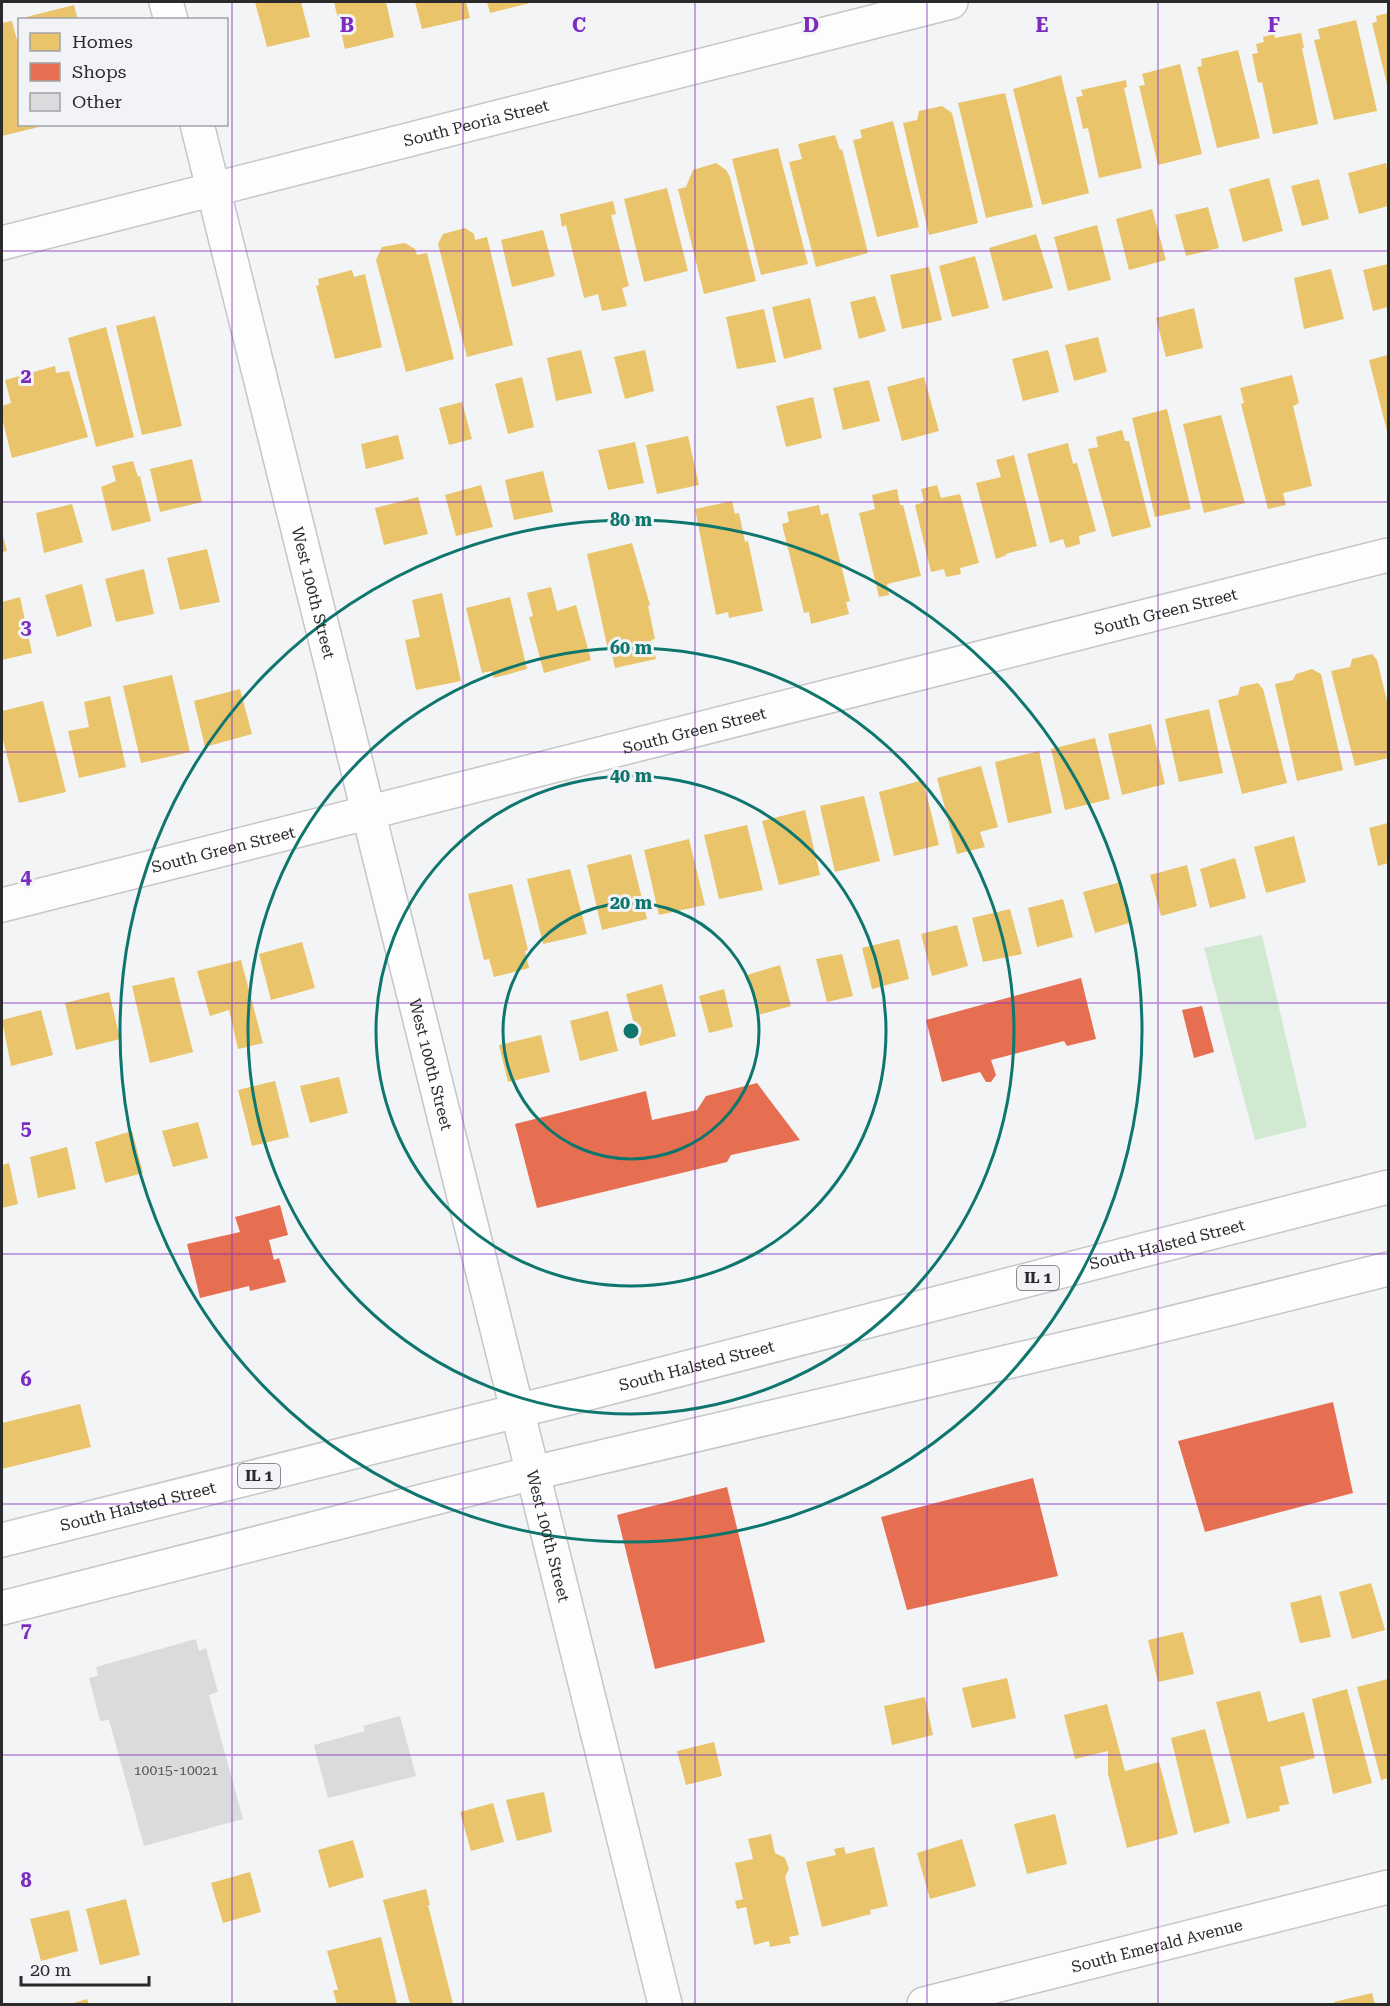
<svg xmlns="http://www.w3.org/2000/svg" width="1390" height="2006" font-family="'Roboto Serif',serif">
	<rect width="100%" height="100%" fill="#f3f4f6"/>
	<path fill="#d1e9d0" d="M1262,935L1307,1127L1255,1140L1204,948Z"/>
	<path fill="#e9c46a" d="M255,2H301L310,37L267,47Z
		M334,2H386L394,37L345,49Z
		M415,2H466L470,18L422,29Z
		M487,2H534L490,13Z
		M74,5L78,20H27L26,17Z
		M1388,13V88L1372,23L1377,22L1376,16Z
		M1356,20L1377,111L1334,120L1314,40L1320,39L1318,29Z
		M12,21L20,51V124L39,127L2,136V23Z
		M1301,33L1304,48H1302L1318,124L1273,134L1262,82L1258,83L1252,54L1258,53L1256,44L1264,42L1263,37L1274,34L1275,38Z
		M1238,50L1260,138L1217,148L1197,67L1202,66L1201,59Z
		M1180,64L1202,154L1158,165L1139,86L1145,85L1142,74Z
		M1061,75L1089,193L1042,205L1013,89Z
		M1126,80L1127,87L1124,88L1142,168L1099,178L1088,128L1083,129L1076,97L1083,96L1081,90Z
		M1005,93L1033,207L986,218L958,103Z
		M942,106L952,113L978,223L929,235L903,123L917,120L919,111Z
		M893,121L919,227L877,237L853,140L862,138L860,130Z
		M835,135L840,150L842,149L868,253L816,267L789,162L802,159L798,144Z
		M778,148L808,264L761,275L732,159Z
		M716,163L726,170L730,177L756,281L704,294L678,189L686,187L693,170Z
		M1386,163L1388,174V206L1359,214L1348,173Z
		M1269,178L1283,231L1243,242L1229,189Z
		M1319,179L1329,219L1302,226L1291,186Z
		M667,188L688,271L644,282L624,199Z
		M613,201L616,214L611,215L629,286L622,288L627,306L602,311L598,294L584,298L566,225L562,227L560,214Z
		M1208,207L1219,248L1186,256L1175,215Z
		M1152,209L1166,260L1129,270L1116,219Z
		M1097,225L1111,280L1068,291L1054,237Z
		M465,228L474,234L475,240L487,237L513,345L467,357L438,244L443,234Z
		M543,230L555,276L512,287L501,240Z
		M1036,234L1053,288L1003,301L989,248Z
		M405,243L415,249L417,255L427,253L454,359L406,372L376,260L382,247Z
		M975,256L989,308L952,317L939,266Z
		M1388,264V307L1373,311L1363,270Z
		M929,267L942,320L902,329L890,275Z
		M1331,269L1344,319L1304,329L1294,278Z
		M352,270L354,277L365,274L382,347L335,359L316,286L319,285L318,279Z
		M875,296L886,331L859,339L850,302Z
		M810,298L822,349L784,359L772,307Z
		M1194,308L1203,348L1166,357L1156,318Z
		M764,309L776,362L737,369L726,317Z
		M155,316L182,426L142,435L116,326Z
		M106,327L134,437L96,447L68,338Z
		M1098,337L1107,372L1074,381L1065,345Z
		M581,350L592,393L556,401L547,358Z
		M645,350L654,391L625,399L614,357Z
		M1048,350L1059,392L1023,401L1012,359Z
		M1388,355V435L1369,360Z
		M55,366L56,373L69,371L88,437L12,458L2,418V406L11,403L5,380Z
		M1292,375L1299,403L1293,406L1312,486L1283,493L1286,505L1268,509L1241,404L1244,403L1240,388Z
		M522,377L534,427L508,434L495,384Z
		M924,377L939,431L902,441L887,387Z
		M869,380L880,421L843,430L833,388Z
		M813,397L822,438L786,447L776,406Z
		M462,402L472,439L449,445L439,408Z
		M1167,409L1191,509L1155,517L1132,418Z
		M1221,415L1245,503L1204,513L1183,424Z
		M1122,430L1125,441H1129L1151,527L1112,537L1088,449L1098,447L1096,437Z
		M398,435L404,459L366,469L361,444Z
		M688,436L699,485L657,494L646,445Z
		M635,442L644,483L608,490L598,450Z
		M1068,443L1073,464L1077,463L1096,531L1079,536L1080,544L1066,548L1063,539L1050,543L1027,454Z
		M1014,455L1037,546L1005,554L1007,555L996,559L976,483L1001,477L996,460Z
		M192,459L202,502L160,512L150,469Z
		M133,461L138,477L140,476L151,521L112,531L101,487L116,481L112,466Z
		M543,471L553,512L514,520L505,480Z
		M481,485L493,527L456,536L445,495Z
		M937,485L941,498L960,494L979,563L960,568L961,574L946,577L944,569L931,572L915,505L924,502L921,489Z
		M897,489L900,505H903L921,576L887,584L889,595L879,597L859,513L875,509L872,495Z
		M418,497L428,534L384,545L375,508Z
		M732,501L735,514L739,513L745,542L748,541L763,611L729,618L728,612L716,615L695,509Z
		M72,504L83,542L44,553L36,513Z
		M819,505L821,515L828,513L850,601L846,602L849,614L811,624L809,612L804,613L782,524L789,522L787,512Z
		M2,532L7,551L2,552Z
		M632,543L650,605L648,606L655,639L651,640L656,659L615,668L611,650H608L587,554Z
		M207,549L220,602L180,610L167,558Z
		M144,569L154,614L116,622L105,579Z
		M82,584L92,626L57,637L45,595Z
		M551,587L557,611L576,605L591,660L544,673L529,617L533,616L527,593Z
		M442,593L461,681L416,690L405,640L420,637L412,600Z
		M20,597L32,653L2,660V602Z
		M510,597L527,669L494,678L492,671L482,673L466,608Z
		M1372,654L1377,660L1388,705V758L1355,766L1331,671L1350,667L1352,659Z
		M1312,669L1321,674L1343,770L1297,781L1275,684L1293,680L1296,674Z
		M172,675L190,752L141,763L123,686Z
		M1258,683L1263,689L1287,783L1242,794L1218,700L1238,695L1240,687Z
		M240,689L252,734L205,747L194,701Z
		M110,696L126,767L79,778L68,731L89,727L84,702Z
		M43,701L66,792L19,803L2,736V711Z
		M1209,709L1223,773L1179,782L1165,719Z
		M1151,724L1165,784L1122,795L1108,734Z
		M1095,738L1110,799L1065,810L1051,749Z
		M1039,751L1052,813L1008,823L995,762Z
		M981,766L998,827L980,832L985,847L957,854L937,778Z
		M923,780L939,845L894,856L879,792Z
		M864,796L880,861L835,872L820,806Z
		M805,810L820,875L779,885L762,821Z
		M1388,823V863L1378,866L1369,828Z
		M747,825L763,890L719,899L704,835Z
		M1294,836L1306,882L1266,893L1254,847Z
		M689,839L705,905L659,915L644,850Z
		M631,854L647,919L602,930L587,865Z
		M1235,858L1246,898L1210,908L1200,869Z
		M1187,865L1197,906L1161,916L1150,875Z
		M570,869L587,934L543,944L527,879Z
		M1121,882L1132,922L1095,933L1083,892Z
		M512,884L528,950L525,951L529,968L494,977L489,959L484,960L468,894Z
		M1063,899L1073,937L1037,947L1028,908Z
		M1010,909L1022,954L983,962L972,918Z
		M957,925L968,966L932,976L921,934Z
		M899,939L909,979L872,989L862,948Z
		M302,942L315,988L271,1000L259,954Z
		M842,954L853,996L827,1002L816,959Z
		M241,960L263,1043L238,1049L229,1010L210,1016L197,971Z
		M780,965L791,1006L758,1015L747,975Z
		M174,977L193,1052L150,1063L132,986Z
		M662,984L676,1036L640,1046L626,994Z
		M724,989L733,1027L709,1033L699,996Z
		M109,992L120,1039L76,1050L65,1003Z
		M41,1010L53,1055L11,1066L2,1020Z
		M608,1011L618,1051L580,1061L570,1021Z
		M541,1035L550,1072L508,1082L499,1045Z
		M339,1077L348,1113L310,1123L300,1086Z
		M275,1081L289,1137L252,1146L238,1090Z
		M198,1122L208,1158L173,1167L162,1131Z
		M132,1131L143,1173L105,1183L95,1142Z
		M67,1147L76,1189L38,1198L30,1157Z
		M9,1163L18,1204L2,1208V1165Z
		M80,1404L91,1447L2,1469V1423Z
		M1371,1583L1385,1630L1352,1639L1339,1592Z
		M1321,1595L1331,1637L1300,1643L1290,1603Z
		M1183,1632L1194,1674L1158,1682L1148,1640Z
		M1007,1678L1016,1718L972,1728L962,1688Z
		M1388,1679V1778L1381,1780L1357,1687Z
		M1347,1689L1372,1783L1333,1794L1312,1699Z
		M1260,1691L1268,1722L1304,1712L1315,1758L1280,1767L1289,1804L1279,1806L1280,1811L1247,1819L1216,1702Z
		M925,1697L933,1735L892,1745L884,1706Z
		M1107,1704L1125,1771L1159,1762L1178,1834L1127,1848L1108,1774V1751L1075,1759L1064,1715Z
		M1205,1729L1230,1823L1194,1833L1171,1738Z
		M714,1742L722,1776L686,1785L677,1751Z
		M544,1792L552,1832L517,1841L506,1800Z
		M493,1803L504,1842L471,1851L460,1812Z
		M1055,1814L1067,1864L1027,1874L1014,1824Z
		M771,1834L775,1853L785,1858L789,1869L785,1877L799,1935L789,1937L791,1943L770,1947L769,1941L754,1945L746,1907L737,1909L735,1901L743,1899L735,1863L753,1859L748,1839Z
		M962,1839L976,1886L930,1899L917,1853Z
		M353,1840L364,1877L329,1888L318,1850Z
		M844,1847L846,1854L874,1847L888,1906L870,1910L871,1914L822,1927L806,1862L836,1855L834,1849Z
		M250,1872L261,1912L223,1923L211,1883Z
		M426,1889L430,1905H428L453,2004H410L383,1900Z
		M126,1899L140,1955L100,1965L86,1909Z
		M69,1910L78,1951L41,1961L30,1919Z
		M381,1937L397,2004H337L333,1990H338L327,1951Z
		M1372,1993L1375,2004H1335L1334,2002Z
		M87,1999L89,2004H70Z"/>
	<path fill="#e76f51" d="M1081,978L1096,1039L1067,1046L1064,1041L991,1060L996,1075L991,1082H986L980,1072L942,1082L926,1020Z
		M1202,1006L1214,1052L1194,1058L1182,1010Z
		M757,1083L800,1140L731,1155L727,1162L537,1208L515,1124L646,1091L652,1120L697,1110L706,1096Z
		M280,1205L288,1235L269,1240L274,1260L279,1258L286,1282L250,1291L249,1286L200,1298L187,1244L240,1232L235,1217Z
		M1333,1402L1353,1493L1205,1532L1178,1441Z
		M1033,1478L1058,1576L907,1610L881,1517Z
		M727,1487L765,1642L655,1669L617,1515Z"/>
	<path fill="#dadbdd" d="M196,1639L199,1651L206,1648L218,1692L209,1695L243,1819L144,1846L109,1720L100,1721L89,1678L98,1676L96,1667Z
		M400,1716L416,1776L328,1798L314,1745L365,1731L363,1726Z"/>
	<g fill="none" stroke-linecap="round" stroke-linejoin="round">
		<g stroke="#c5c6c7" stroke-width="36">
			<g id="street">
				<path d="M166,2L171,20"/>
				<path id="s1" d="M197,124L665,2004"/>
				<path id="s2" d="M2,243L951,2"/>
				<path id="s3" d="M2,905L1388,555"/>
				<path id="s4" d="M924,2004L1388,1887"/>
			</g>
		</g>
		<g stroke="#c5c6c7" stroke-width="36">
			<g id="primary">
				<path id="s5" d="M2,1540L577,1396L1388,1187"/>
				<path d="M2,1608L533,1473L1135,1332L1388,1269"/>
			</g>
		</g>
		<use href="#street" stroke="#fdfdfe" stroke-width="33"/>
		<use href="#primary" stroke="#fdfdfe" stroke-width="33"/>
	</g>
	<path fill="none" stroke="#7b2cbf" stroke-width="1.5" stroke-opacity="0.55" d="M232,2V2004M463,2V2004M695,2V2004M927,2V2004M1158,2V2004M2,251H1388M2,502H1388M2,752H1388M2,1003H1388M2,1254H1388M2,1504H1388M2,1755H1388"/>
	<g fill="none" stroke="#0f766e" stroke-width="3">
		<circle cx="631" cy="1031" r="128"/>
		<circle cx="631" cy="1031" r="255"/>
		<circle cx="631" cy="1031" r="383"/>
		<circle cx="631" cy="1031" r="511"/>
	</g>
	<g text-anchor="middle" dominant-baseline="central" stroke-width="6" stroke-linejoin="round" paint-order="stroke">
		<g font-size="14" fill="#565658">
			<text x="176" y="1770">10015-10021</text>
		</g>
		<g fill="#f2f3f7" stroke="#666669" stroke-width="1.5">
			<rect x="1017" y="1266" width="42" height="24" rx="4.5"/>
			<rect x="238" y="1464" width="42" height="24" rx="4.5"/>
		</g>
		<g font-size="15" font-weight="bold" fill="#2a2a2c">
			<text x="1038" y="1278">IL 1</text>
			<text x="259" y="1476">IL 1</text>
		</g>
		<g font-size="16" fill="#2a2a2c" stroke="#f2f3f7">
			<text stroke="none"><textPath href="#s2" startOffset="489">South Peoria Street</textPath></text>
			<text stroke="none"><textPath href="#s1" startOffset="483">West 100th Street</textPath></text>
			<text stroke="none"><textPath href="#s3" startOffset="1200">South Green Street</textPath></text>
			<text stroke="none"><textPath href="#s3" startOffset="714">South Green Street</textPath></text>
			<text stroke="none"><textPath href="#s3" startOffset="228">South Green Street</textPath></text>
			<text stroke="none"><textPath href="#s1" startOffset="969">West 100th Street</textPath></text>
			<text stroke="none"><textPath href="#s5" startOffset="1202">South Halsted Street</textPath></text>
			<text stroke="none"><textPath href="#s5" startOffset="716">South Halsted Street</textPath></text>
			<text stroke="none"><textPath href="#s5" startOffset="140">South Halsted Street</textPath></text>
			<text stroke="none"><textPath href="#s1" startOffset="1455">West 100th Street</textPath></text>
			<text stroke="none"><textPath href="#s4" startOffset="240">South Emerald Avenue</textPath></text>
		</g>
	</g>
	<g font-size="20" text-anchor="middle" font-weight="bold" fill="#7b2cbf" stroke="#f2f3f7" stroke-width="6" stroke-linejoin="round" paint-order="stroke">
		<text x="347" y="32">B</text>
		<text x="579" y="32">C</text>
		<text x="811" y="32">D</text>
		<text x="1042" y="32">E</text>
		<text x="1274" y="32">F</text>
		<text x="26" y="383">2</text>
		<text x="26" y="634">3</text>
		<text x="26" y="884">4</text>
		<text x="26" y="1135">5</text>
		<text x="26" y="1386">6</text>
		<text x="26" y="1637">7</text>
		<text x="26" y="1887">8</text>
	</g>
	<circle cx="631" cy="1031" r="9" fill="#0f766e" stroke="#f2f3f7" stroke-width="3"/>
	<g font-size="18" text-anchor="middle" font-weight="bold" fill="#0f766e" stroke="#f2f3f7" stroke-width="6" stroke-linejoin="round" paint-order="stroke">
		<text x="631" y="526">80 m</text>
		<text x="631" y="654">60 m</text>
		<text x="631" y="782">40 m</text>
		<text x="631" y="909">20 m</text>
	</g>
	<rect width="1390" height="2006" fill="none" stroke="#2a2a2c" stroke-width="6"/>
	<rect x="18" y="18" width="210" height="108" fill="#f2f3f7" stroke="#a2a3a6" stroke-width="1.5"/>
	<rect x="30" y="33" width="30" height="18" fill="#e9c46a" stroke="#a2a3a6" stroke-width="1.5"/>
	<text x="72" y="48" font-size="18" fill="#2a2a2c">Homes</text>
	<rect x="30" y="63" width="30" height="18" fill="#e76f51" stroke="#a2a3a6" stroke-width="1.5"/>
	<text x="72" y="78" font-size="18" fill="#2a2a2c">Shops</text>
	<rect x="30" y="93" width="30" height="18" fill="#dadbdd" stroke="#a2a3a6" stroke-width="1.5"/>
	<text x="72" y="108" font-size="18" fill="#2a2a2c">Other</text>
	<path d="M21 1976v9h128v-9" fill="none" stroke="#2a2a2c" stroke-width="3"/>
	<text x="30" y="1976" font-size="18" fill="#2a2a2c" stroke="#f2f3f7" stroke-width="4.5" paint-order="stroke">20 m</text>
</svg>
